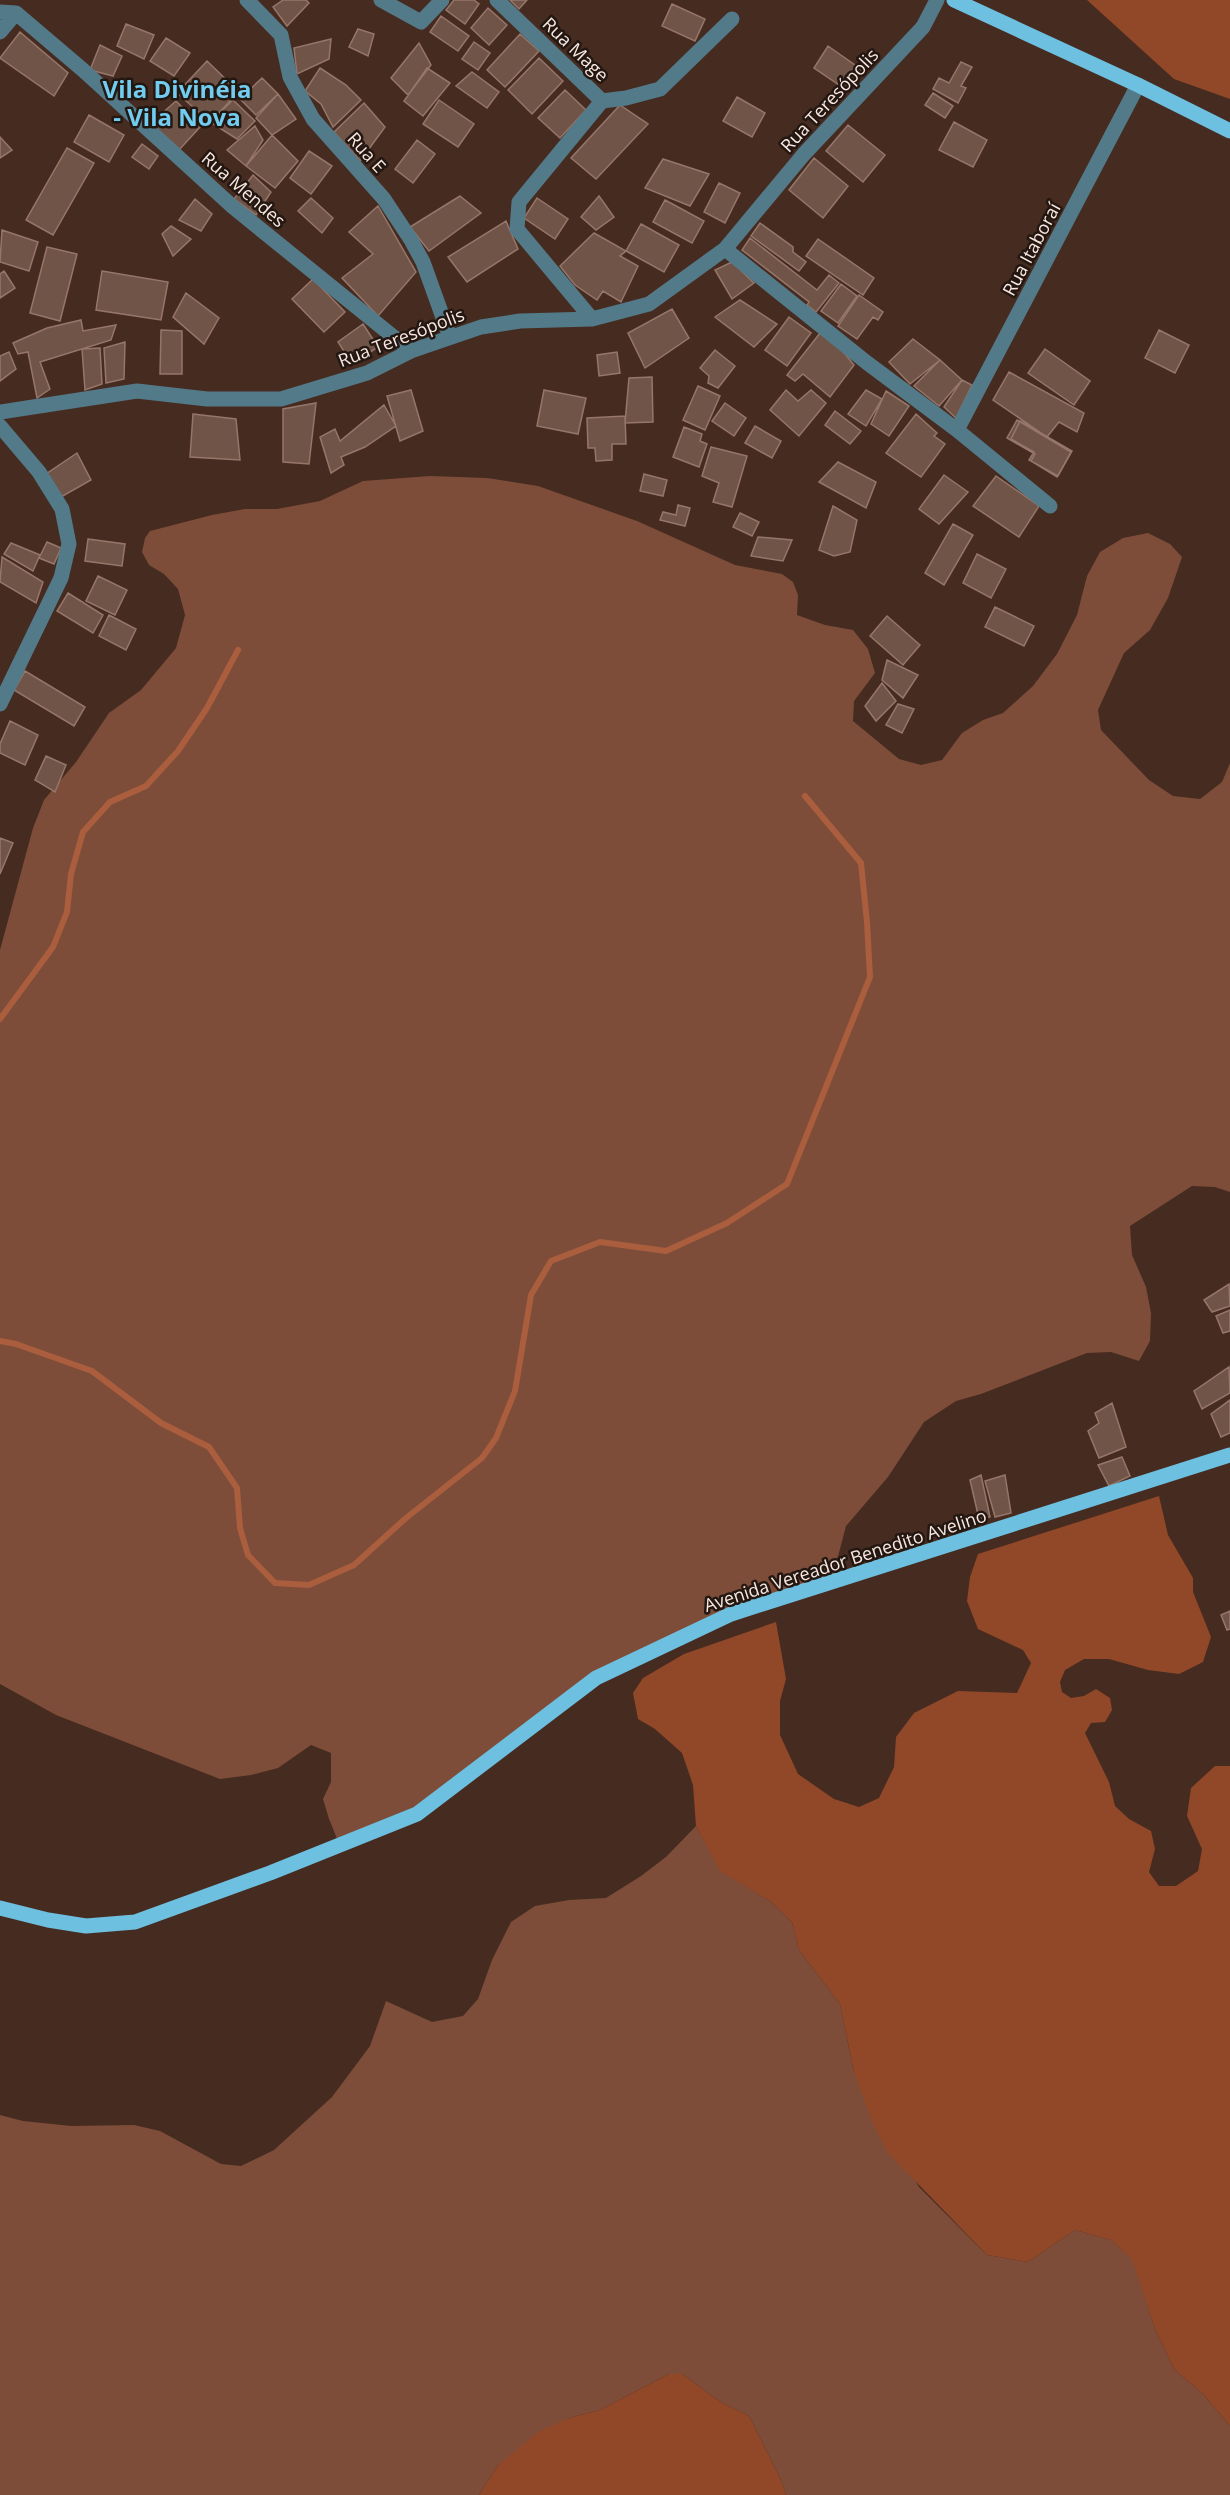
<svg xmlns="http://www.w3.org/2000/svg" width="1230" height="2495" font-family="'Open Sans',sans-serif">
	<rect width="100%" height="100%" fill="#462b20"/>
	<path fill="#7d4d39" d="M430,476L487,478L538,486L637,521L735,565L782,574L793,582L798,595L797,615L825,625L853,630L868,649L875,673L854,701L853,721L899,759L921,765L942,760L962,733L983,720L1003,713L1033,686L1057,654L1077,615L1087,576L1100,552L1123,538L1148,533L1170,544L1182,557L1168,598L1150,630L1124,653L1098,710L1101,730L1149,780L1173,796L1200,799L1222,782L1230,763V1192L1215,1187L1192,1186L1130,1226L1132,1255L1146,1287L1151,1313L1150,1341L1139,1361L1111,1352L1087,1353L981,1394L956,1401L924,1422L888,1477L846,1526L831,1583L731,1614L596,1678L417,1814L340,1846L329,1819L323,1799L331,1782V1753L311,1745L278,1768L251,1775L220,1779L56,1715L0,1684V950L33,828L44,800L76,762L109,713L141,690L176,648L185,615L178,589L164,574L149,565L142,552L145,538L150,531L212,515L245,509H277L320,501L363,481Z
		M696,1826L721,1871L770,1901L792,1922L799,1950L840,2004L854,2072L919,2187L987,2255L1028,2262L1075,2230L1111,2240L1133,2259L1155,2329L1174,2369L1203,2394L1230,2426V2495H786L780,2478L749,2416L722,2403L682,2374H669L600,2410L569,2418L498,2465L479,2495H0V2115L23,2121L71,2126L134,2125L160,2131L221,2164L241,2166L274,2150L332,2097L370,2046L386,2001L432,2022L463,2016L478,1999L492,1960L511,1922L535,1906L569,1900L606,1898L641,1876L666,1857Z"/>
	<path fill="#914828" d="M1087,0H1230V99L1174,79Z
		M1159,1496L1168,1535L1193,1578V1592L1211,1637L1203,1662L1179,1674L1148,1670L1109,1659H1084L1065,1670L1060,1682L1062,1692L1071,1698L1084,1696L1096,1689L1110,1698L1112,1710L1105,1722L1091,1723L1085,1733L1109,1782L1115,1806L1129,1819L1151,1831L1155,1849L1149,1872L1159,1886H1176L1198,1871L1202,1849L1187,1816L1191,1788L1215,1766H1230V2426L1203,2394L1174,2369L1155,2329L1132,2259L1111,2240L1075,2230L1028,2262L987,2255L888,2153L873,2124L854,2072L840,2004L799,1950L792,1922L770,1901L720,1871L696,1826L693,1785L682,1753L655,1729L638,1719L633,1693L643,1678L684,1654L776,1622L786,1679L780,1701V1735L798,1774L834,1799L859,1807L879,1798L894,1767L896,1737L914,1713L958,1691L1017,1693L1031,1663L1023,1650L978,1629L967,1601L970,1577L978,1554Z
		M669,2374H682L722,2403L749,2416L780,2478L786,2495H479L498,2465L538,2432L569,2418L600,2410Z"/>
	<g fill="none" stroke-linecap="round" stroke-linejoin="round">
		<path stroke="#aa5e3e" stroke-width="6" d="M0,1019L53,947L67,912L71,874L83,832L110,802L146,786L178,751L207,708L238,650
			M0,1341L16,1344L92,1371L161,1423L209,1447L237,1488L240,1528L248,1555L275,1583L309,1585L354,1565L406,1518L482,1458L496,1438L515,1391L531,1295L551,1261L600,1242L666,1251L727,1223L787,1184L870,977L867,922L861,863L805,796"/>
	</g>
	<path fill="#715448" stroke="#96766a" stroke-width="1.5" d="M283,0H306L309,3L287,26L273,7Z
		M454,0H474L479,4L465,24L446,10Z
		M510,0H527L519,9Z
		M672,4L705,19L695,41L662,26Z
		M488,8L507,25L489,45L471,28Z
		M441,16L469,36L458,51L430,32Z
		M126,24L154,35L144,59L117,46Z
		M358,29L374,34L368,56L349,47Z
		M20,32L68,73L54,96L0,58Z
		M520,34L539,51L505,87L487,70Z
		M166,38L190,53L174,76L150,61Z
		M331,39L329,59L297,74L294,48Z
		M474,42L490,53L478,70L462,59Z
		M419,43L431,65L408,95L391,78Z
		M100,45L122,56L113,76L90,70Z
		M828,46L862,70L848,91L814,68Z
		M539,58L563,81L532,114L508,90Z
		M207,61L240,93L210,122L177,93Z
		M961,62L972,67L961,86L966,88L958,103L933,89L939,78L949,83Z
		M320,68L346,85L361,100L333,127L321,104L305,91Z
		M427,68L450,83L423,116L404,101Z
		M472,72L499,92L487,108L456,86Z
		M262,78L278,94L256,115L240,99Z
		M565,90L586,110L560,138L538,118Z
		M933,93L953,106L945,118L925,105Z
		M278,94L296,119L272,135L256,118Z
		M737,97L765,113L752,137L723,121Z
		M232,99L255,121L237,139L210,122Z
		M439,100L474,124L458,147L423,124Z
		M176,101L201,126L179,150L151,123Z
		M364,103L385,127L360,161L334,132Z
		M620,105L648,124L596,179L571,158Z
		M89,115L124,135L109,162L74,142Z
		M954,122L987,140L973,167L939,150Z
		M848,125L885,155L863,182L826,151Z
		M255,126L263,140L246,166L227,150Z
		M272,135L298,161L275,188L246,166Z
		M0,137L12,150L0,158Z
		M417,140L435,154L413,183L395,169Z
		M142,144L158,156L149,169L132,157Z
		M67,148L94,163L53,235L26,220Z
		M309,151L332,166L311,194L290,178Z
		M814,158L848,186L823,218L789,190Z
		M663,159L709,174L690,206L645,188Z
		M253,175L271,192L256,215L234,199Z
		M719,183L740,193L725,223L704,212Z
		M460,196L481,213L429,251L410,227Z
		M599,196L614,217L596,230L581,217Z
		M311,198L333,218L322,233L298,211Z
		M537,198L568,219L555,239L524,218Z
		M195,199L212,214L201,231L179,220Z
		M665,200L704,221L692,243L653,222Z
		M378,206L416,272L378,316L342,278L373,254L349,232Z
		M506,221L518,249L467,282L448,257Z
		M760,223L793,247V252L806,262L799,271L751,236Z
		M641,224L679,245L664,272L626,251Z
		M171,226L191,239L173,256L162,234Z
		M2,230L38,242L29,271L0,262Z
		M594,233L626,251L620,256L638,266L621,302L603,291L597,300L575,285L560,266Z
		M750,238L817,290L829,275L839,283L816,312L807,305L809,302L742,250Z
		M818,239L874,278L863,295L806,256Z
		M47,247L77,254L60,321L30,313Z
		M732,262L754,283L732,299L715,270Z
		M4,271L15,288L0,298V274Z
		M102,271L168,282L161,320L96,310Z
		M313,279L345,312L324,332L292,299Z
		M841,284L857,296L838,323L821,311Z
		M186,293L219,318L204,344L173,317Z
		M859,295L883,312L878,320L873,317L857,339L838,326Z
		M740,300L777,324L754,347L715,317Z
		M672,309L689,338L645,368L628,333Z
		M789,317L811,333L787,366L765,350Z
		M81,320L83,331L116,325L111,340L40,362L50,389L37,398L28,352L18,354L13,343L47,328Z
		M363,324L378,347L352,364L338,342Z
		M824,328L854,365L830,397L803,374L795,381L787,375Z
		M161,330L182,331V374H160Z
		M1159,330L1189,345L1175,373L1145,358Z
		M913,339L940,360L910,384L889,362Z
		M125,342L124,379L106,383L104,348Z
		M100,348L102,384L85,390L82,349Z
		M1045,349L1090,381L1074,405L1028,373Z
		M715,350L735,366L718,388L708,383L709,376L700,368Z
		M9,352L16,369L0,381V356Z
		M617,352L620,373L599,376L597,355Z
		M940,360L962,380L939,406L914,386Z
		M1009,372L1084,413L1077,432L1059,422L1047,437L993,400Z
		M652,377L653,422L625,423L629,378Z
		M962,380L972,385L956,418L944,407Z
		M698,386L720,396L705,430L683,420Z
		M411,390L423,431L400,441L387,396Z
		M544,390L586,398L578,434L537,426Z
		M786,390L798,401L811,390L826,403L799,436L770,410Z
		M866,390L882,399L866,426L848,414Z
		M886,391L909,406L889,436L871,424Z
		M316,403L309,464L283,462V409Z
		M725,403L746,418L734,436L712,421Z
		M384,405L396,426L365,447L341,457L344,465L331,473L320,437L335,429L340,441Z
		M835,411L861,431L850,444L825,425Z
		M193,414L236,419L240,460L190,457Z
		M916,414L937,433L934,436L945,444L921,477L886,453Z
		M625,416L626,444H612V460L596,461L595,448H588L587,418Z
		M1017,420L1071,452L1057,477L1031,461L1035,454L1007,438Z
		M1020,421L1072,451L1058,476L1029,460L1034,452L1011,439Z
		M755,426L781,441L772,458L745,443Z
		M684,427L702,434L700,441L707,444L699,467L673,457Z
		M711,447L747,456L732,507L713,502L719,483L702,476Z
		M77,453L91,480L61,497L46,474Z
		M838,462L876,482L866,508L819,482Z
		M644,474L667,480L663,496L640,491Z
		M944,475L968,492L939,524L919,509Z
		M996,476L1039,506L1019,537L973,506Z
		M678,505L690,508L685,526L660,520L663,512L676,515Z
		M833,506L857,520L850,552L834,556L819,550Z
		M740,513L759,522L752,536L733,527Z
		M953,524L973,535L944,585L925,573Z
		M758,537L792,540L783,561L751,556Z
		M88,539L125,544L122,566L85,561Z
		M47,542L61,548L54,564L39,558Z
		M11,543L40,555L33,571L4,554Z
		M977,554L1006,569L991,598L963,583Z
		M2,557L43,582L36,603L0,582Z
		M98,576L127,590L115,615L86,601Z
		M68,593L103,615L93,633L57,611Z
		M995,607L1034,626L1024,646L985,627Z
		M109,615L136,629L126,650L99,636Z
		M887,616L920,645L903,665L870,636Z
		M887,660L918,675L903,698L882,680Z
		M25,671L85,707L74,726L14,690Z
		M882,683L896,701L876,721L865,706Z
		M898,704L914,709L902,733L886,725Z
		M10,721L38,735L25,765L0,753V744Z
		M46,756L66,765L55,792L35,780Z
		M0,838L13,843L0,874Z
		M1229,1284L1230,1306L1212,1312L1204,1300Z
		M1230,1310V1331L1223,1333L1216,1316Z
		M1229,1367L1230,1393L1202,1409L1194,1391Z
		M1230,1400V1433L1221,1437L1211,1414Z
		M1112,1403L1126,1447L1099,1458L1088,1431L1099,1423L1095,1413Z
		M1122,1457L1130,1476L1109,1486L1098,1465Z
		M981,1475L990,1517L979,1519L970,1480Z
		M1005,1475L1011,1513L995,1517L985,1481Z
		M1230,1611V1629L1227,1630L1221,1615Z"/>
	<g fill="none" stroke-linecap="round" stroke-linejoin="round">
		<path stroke="#537a89" stroke-width="15" d="M247,0L281,35L290,77L313,119L384,199L411,240L423,262L450,337
			M381,0L421,22L442,0
			M497,0L602,101
			M0,12L16,13L83,70L233,207L411,351
			M0,32L16,13
			M725,249L866,362L957,430L1050,506
			M592,319L517,229L519,202L602,101L626,98L660,89L732,19
			M0,412L137,391L207,399H281L367,373L411,351L481,327L520,321L592,319L649,304L725,249L804,154L923,27L937,0
			M0,426L39,472L62,509L69,544L61,578L0,704
			M957,430L1138,85"/>
		<path stroke="#6dc0e0" stroke-width="15" d="M954,0L1138,85L1230,131
			M0,1908L48,1920L86,1926L135,1922L270,1873L417,1814L596,1678L731,1614L1230,1455"/>
	</g>
	<g text-anchor="middle" dominant-baseline="central" stroke-width="5" stroke-linejoin="round" paint-order="stroke">
		<g font-size="18" fill="#f9e7e0" stroke="#231712">
			<text transform="translate(576 49) rotate(44)">Rua Mage</text>
			<text transform="translate(829 100) rotate(-47)">Rua Teresópolis</text>
			<text transform="translate(367 152) rotate(48)">Rua E</text>
			<text transform="translate(244 189) rotate(41)">Rua Mendes</text>
			<text transform="translate(1031 249) rotate(-62)">Rua Itaboraí</text>
			<text transform="translate(401 337) rotate(-21)">Rua Teresópolis</text>
			<text transform="translate(845 1560) rotate(-18)">Avenida Vereador Benedito Avelino</text>
		</g>
		<g font-size="24" font-weight="bold" fill="#71ccef" stroke="#231712">
			<text x="177" y="88">Vila Divinéia<tspan x="177" dy="28">- Vila Nova</tspan></text>
		</g>
	</g>
</svg>
